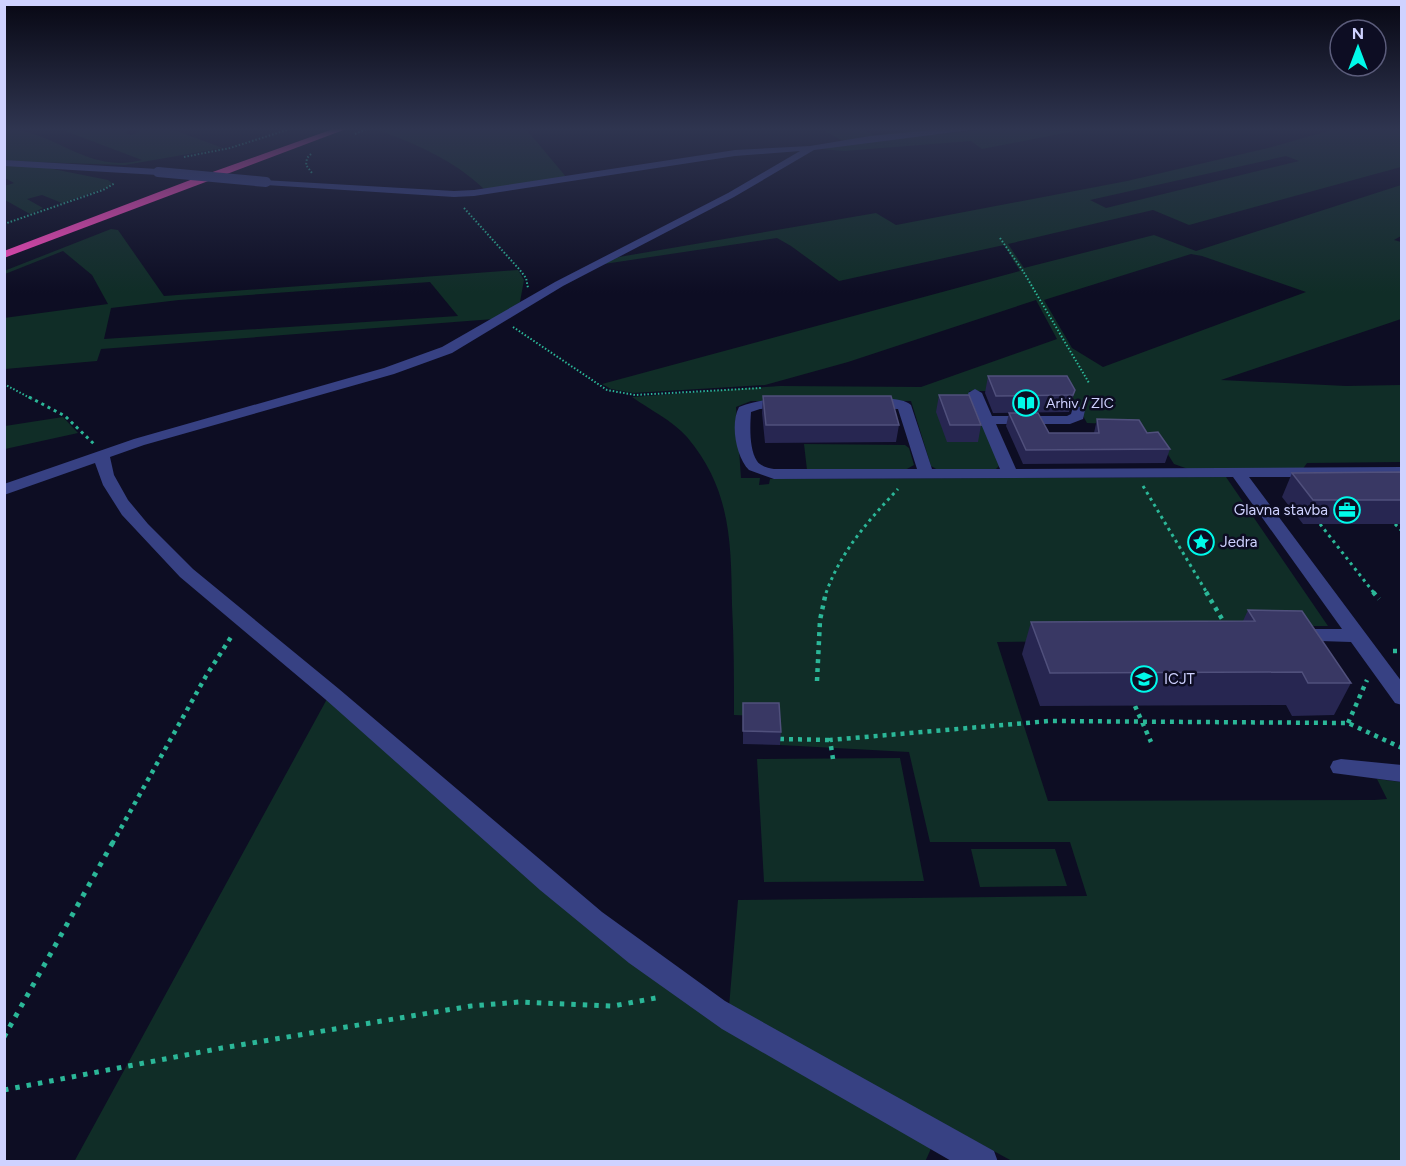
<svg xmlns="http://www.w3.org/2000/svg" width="1406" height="1166" font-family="Figtree,sans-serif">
	<rect width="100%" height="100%" fill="#0d0d23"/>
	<path fill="#102d27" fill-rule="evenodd" d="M5,129C54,129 87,175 142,160L60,129H132L124,132L131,135L140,132L133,129H171L223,148L125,165L5,161Z
		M375,129H526L567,178L484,189C454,160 414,143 375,129Z
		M821,129H862L874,135L921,129H961L843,141Z
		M990,129L1075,131L982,149L971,141L844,151L821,149L857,142Z
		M1335,129L1401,130V167L1189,225L1153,210L1008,244L1024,268L1154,235L1196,251L1401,185V236L1394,240L1401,242V319L1221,380L1346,386L1401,385V462L1307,463L1302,470H1191L1174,464L1160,442L1111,424L1087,423L1069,391H969L1000,465L995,470H938L931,466L911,401H751L736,407L741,478H760L759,485L769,484L770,479L1226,477L1328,626H1210L1218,640L997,642L1048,801L1374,800L1387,799L1377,779L1401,782V1161H1012L729,1007L738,900L1087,896L1070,842H930L909,752L780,745L778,717L734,715C734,678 734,642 732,605C731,542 731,489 687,437C672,420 650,410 632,397L780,386L921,387L1057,339L1036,300L848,362L765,385L633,393L611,389L602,384L1020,271L1004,245L839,281L791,246L777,238L604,264L619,257L876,213L896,225L1127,181L1268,148ZM1286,156L1299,161L1106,208L1090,200ZM1191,254L1202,256L1306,292L1103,367L1072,348L1044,300Z
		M5,164L43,167L108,180L112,183L108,187L62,203L42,195L27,199L43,208L30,214L5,200L4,186L14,183L5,178Z
		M111,229L118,230L164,296L518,270L524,280L520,302L494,319L101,349L97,361L5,369L4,318L108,304L92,275L63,251L5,274L4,271ZM430,282L458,316L104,339L111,308L179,300Z
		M63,417L78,433L5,449V426Z
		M804,444L905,445L909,448L914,465L905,470H807Z
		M327,699L487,841L933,1144L925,1162H74Z
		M900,758L924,881L764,882L757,759Z
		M971,849H1055L1067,886L980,887Z"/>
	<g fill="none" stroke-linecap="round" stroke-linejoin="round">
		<path stroke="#2bb798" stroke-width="2" stroke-dasharray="1.5 2" stroke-linecap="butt" d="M355,134L367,129
			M311,154L307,158L306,165L312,173
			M184,157L230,148L290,129
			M464,208L519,269L526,278L528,288
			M4,224L103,190L115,183
			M1000,238L1023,271L1089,383
			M513,327L607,390L635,395L761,388
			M4,384L32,399"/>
		<path stroke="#2bb798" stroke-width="3" stroke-dasharray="3 4" stroke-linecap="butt" d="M29,397L65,416L94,444
			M1143,486L1207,593
			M1320,524L1374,593
			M1395,524L1402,531
			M826,593C841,551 868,521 898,489"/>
		<path stroke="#2bb798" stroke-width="4.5" stroke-dasharray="4 5" stroke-linecap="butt" d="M1206,592L1225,624
			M1373,592L1379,599
			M1393,651H1402
			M817,681L820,620L826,592
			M1135,706L1151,742
			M1348,723L1367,680
			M780,739L830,740
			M833,759L830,740L1049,721L1348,723L1402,748
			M112,844L206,676L233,634"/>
		<path stroke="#2bb798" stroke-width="5" stroke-dasharray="4.5 7" stroke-linecap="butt" d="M4,1037L113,842
			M4,1090L222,1048L471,1006L519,1002L613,1006L661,997"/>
		<path fill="#374183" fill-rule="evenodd" d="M943,129H978L814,150L734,197L563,286L452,353L394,374L144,445L110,457L114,475L128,500L148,524L193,569L339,689L602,912L725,1001L994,1151L998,1162H953L722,1029L629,963L540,890L325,699L180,577L122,515L103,485L95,463L4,495V484L134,439L384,368L442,347L555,282L728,193L800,151L735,156L474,196L454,197L266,185L263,184V180L454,191L474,190L735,150L810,146L870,136Z
			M4,160L158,169L163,172L158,175L4,166Z
			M975,389L982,393L992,416H1067L1071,414L1073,407L1078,406L1085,410L1083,419L1070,424H996L1016,469L1402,467V477H1249L1402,682V705L1395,703L1351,642L1289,640L1286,635L1289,630L1296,629H1342L1233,477L774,479L749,470C736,457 730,424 739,407C755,401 773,397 790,401L792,404L790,407L760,409L751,412C750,426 749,449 757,461C760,466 768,468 774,469H917L898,409L870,408L863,404C871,396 903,397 911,405L932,469H1000L968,393Z
			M1341,759L1402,765V782L1333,773L1330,767L1333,761Z"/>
		<path fill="#ff4abf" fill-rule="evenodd" d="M333,129H346L4,258V251L193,179Z"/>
		<path stroke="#374183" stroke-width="10" d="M158,172L266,182"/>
	</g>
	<path fill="#272651" d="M988,376L1075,390L1069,412L993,413L985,393Z
		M939,395L981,425L978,442H947L936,412Z
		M763,396L899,425L896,442L765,443L762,413Z
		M1009,413L1049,433H1094L1097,419L1147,433L1170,449L1165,463L1023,464L1006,426Z
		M1401,472V524H1303L1282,497L1292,473Z
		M1248,610L1351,683L1334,715L1292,716L1286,705L1040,706L1022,654L1031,622L1243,621Z
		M743,703L781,732L780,745L743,744Z"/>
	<path fill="#393864" stroke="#50507c" stroke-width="1.5" d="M988,376H1067L1075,390L1073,395L996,396Z
		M939,395H969L981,425H950Z
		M763,396H891L899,425H766Z
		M1009,413H1038L1049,433H1099L1097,419L1139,420L1147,433L1158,432L1170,449L1026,450Z
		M1401,472V500H1313L1292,473Z
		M1248,610L1302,611L1351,683H1308L1302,672L1050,673L1031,622L1255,621Z
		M743,703H779L781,732L743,731Z"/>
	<linearGradient id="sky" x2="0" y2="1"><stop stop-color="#070713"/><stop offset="0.44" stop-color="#2f3550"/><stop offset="1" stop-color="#2f3550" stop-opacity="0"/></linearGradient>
	<rect width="1406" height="293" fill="url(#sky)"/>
	<defs>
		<g id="library-ring" transform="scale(1.35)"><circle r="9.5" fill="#0d0d23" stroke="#00faea" stroke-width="1.5"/><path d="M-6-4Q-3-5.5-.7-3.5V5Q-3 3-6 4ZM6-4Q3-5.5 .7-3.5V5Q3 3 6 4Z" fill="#00faea"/></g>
		<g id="office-ring" transform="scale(1.35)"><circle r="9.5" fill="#0d0d23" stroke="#00faea" stroke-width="1.5"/><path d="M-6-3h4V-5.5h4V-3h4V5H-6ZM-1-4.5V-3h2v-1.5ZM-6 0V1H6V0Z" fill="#00faea"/></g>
		<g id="sight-ring" transform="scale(1.35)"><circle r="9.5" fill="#0d0d23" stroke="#00faea" stroke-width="1.5"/><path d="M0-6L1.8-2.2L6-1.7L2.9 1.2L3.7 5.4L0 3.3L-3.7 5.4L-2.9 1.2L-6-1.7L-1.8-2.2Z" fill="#00faea"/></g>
		<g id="university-ring" transform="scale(1.35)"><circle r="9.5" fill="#0d0d23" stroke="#00faea" stroke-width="1.5"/><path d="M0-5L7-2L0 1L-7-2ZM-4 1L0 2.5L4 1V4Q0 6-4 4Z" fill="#00faea"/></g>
	</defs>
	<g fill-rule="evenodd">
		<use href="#library-ring" x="1026" y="403"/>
		<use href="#office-ring" x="1347" y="510"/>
		<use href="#sight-ring" x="1201" y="542"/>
		<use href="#university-ring" x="1144" y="679"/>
	</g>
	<g text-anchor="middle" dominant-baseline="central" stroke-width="5" stroke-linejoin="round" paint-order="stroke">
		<g font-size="14" fill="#cfd2ff" stroke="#0d0d23" text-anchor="start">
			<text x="1046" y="403">Arhiv / ZIC</text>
		</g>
		<g font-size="15" fill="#cfd2ff" stroke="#0d0d23" text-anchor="start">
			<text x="1328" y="510" text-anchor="end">Glavna stavba</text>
			<text x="1220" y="542">Jedra</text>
			<text x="1164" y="679">ICJT</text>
		</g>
	</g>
	<rect width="1406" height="1166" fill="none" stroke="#cfd2ff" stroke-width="12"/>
	<g transform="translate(1358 48)"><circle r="28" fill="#0d0d23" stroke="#5b5c7b" stroke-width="1.5"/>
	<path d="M0-4.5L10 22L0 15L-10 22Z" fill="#00faea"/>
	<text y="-9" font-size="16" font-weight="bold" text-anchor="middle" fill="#cfd2ff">N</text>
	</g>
</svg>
